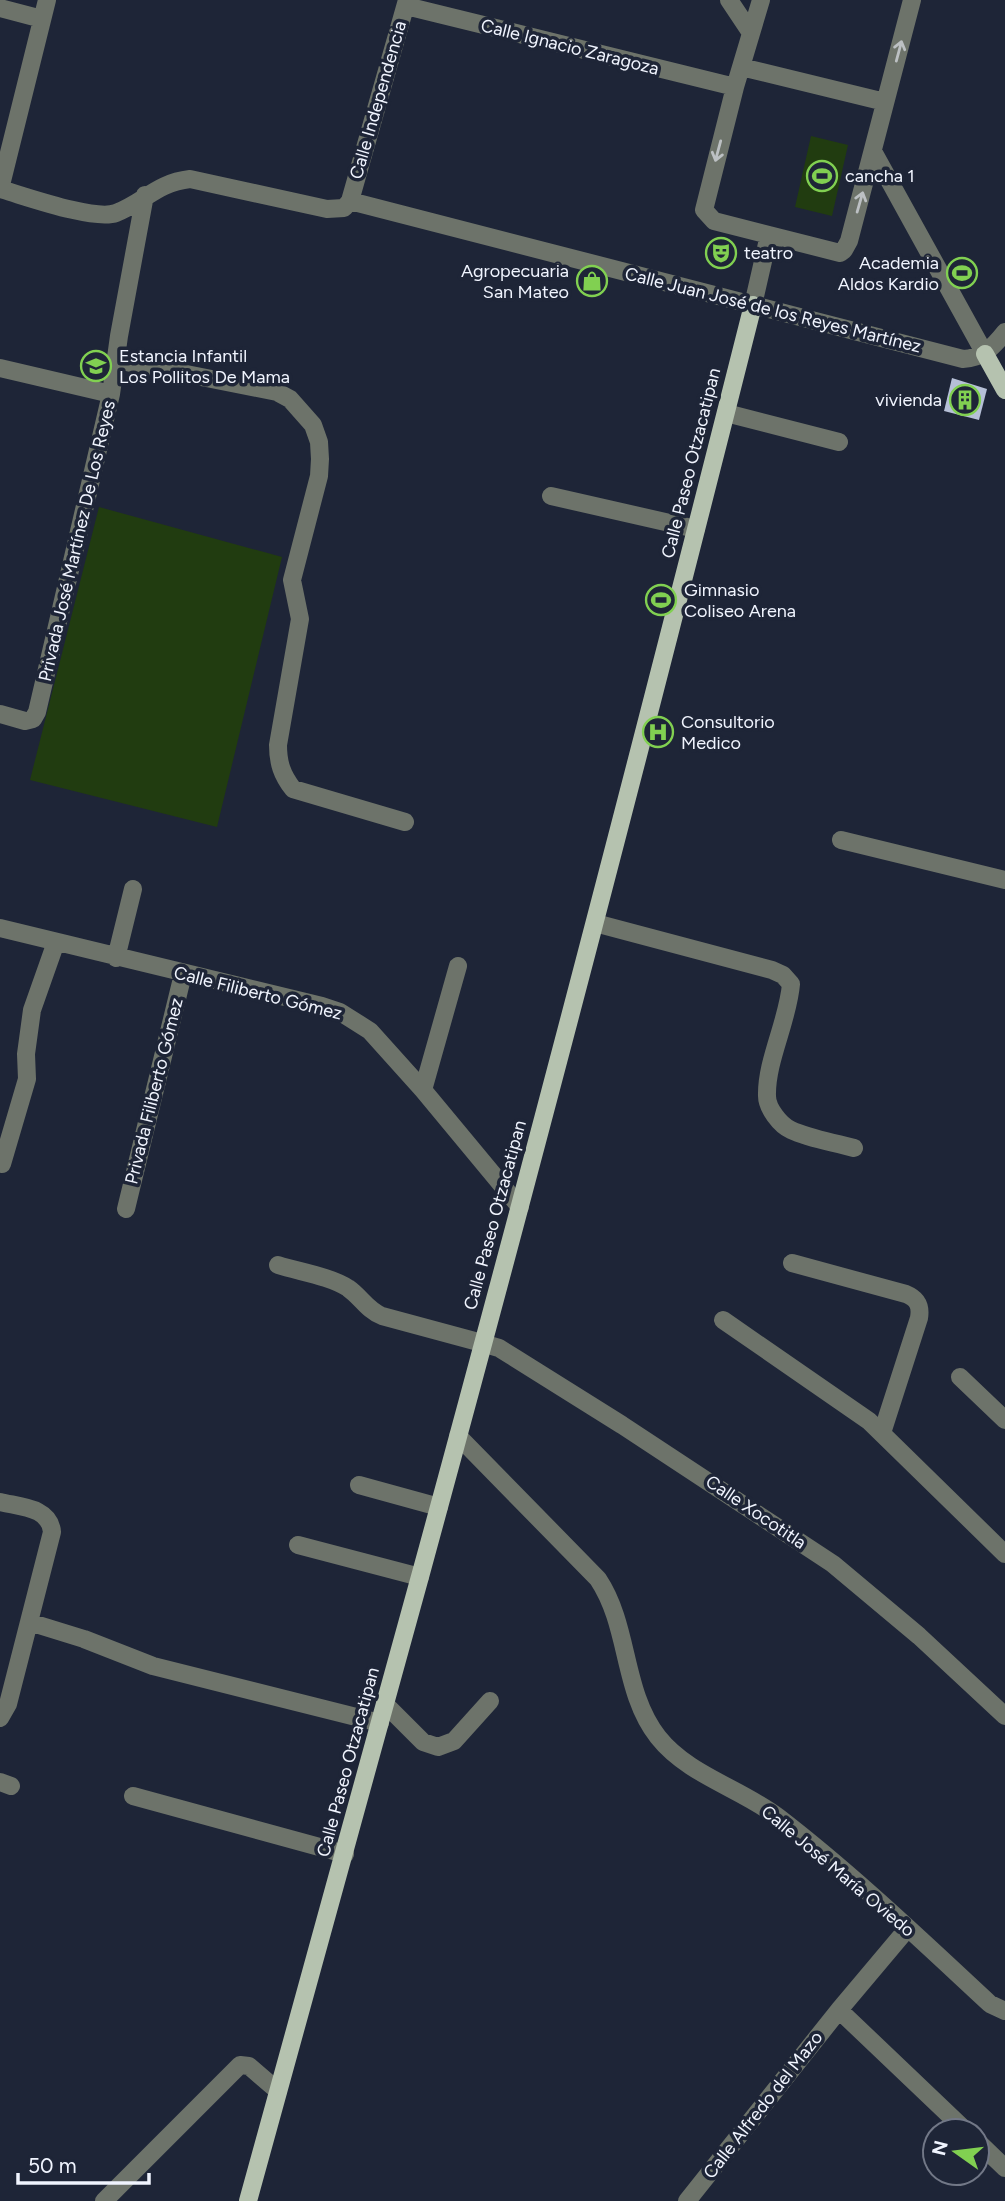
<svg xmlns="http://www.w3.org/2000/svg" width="1005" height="2201" font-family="Figtree,sans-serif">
	<rect width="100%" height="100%" fill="#1e2537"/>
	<path fill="#213c10" d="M811,136L848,145L832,216L795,207Z
		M99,507L282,557L217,827L30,780Z"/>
	<path fill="#b6c0d7" d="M952,378L987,389L979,420L944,411Z"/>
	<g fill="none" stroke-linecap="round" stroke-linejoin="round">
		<path stroke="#6d736a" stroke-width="18" d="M729,0L751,33
			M761,0L735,87L704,210L714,221L840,253L844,250L849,241L912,0
			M406,6L735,87
			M0,8L42,19
			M741,67L885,102
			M874,153L985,354
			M0,189C25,196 94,221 116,213C145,202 156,183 190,179L327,209L344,208L350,201L407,0
			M0,189L47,0
			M350,201L963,359C983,358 993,347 1005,332
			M753,305L769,235
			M116,360L277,392L290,399L313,425L319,442L320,459L319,476L292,580L300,619L278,745C278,763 282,775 293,789L405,822
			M0,368L111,394
			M726,413L839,442
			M551,496L696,529
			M0,714L25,721L33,719L37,712L111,394L119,336L145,195
			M841,840L1005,880
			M595,923L772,970L783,975L791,984C788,1021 766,1061 767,1096C767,1108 780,1125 791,1130C810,1139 833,1142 854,1148
			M0,928L322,1006L340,1012L370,1031L423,1090L520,1207
			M116,958L133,889
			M423,1090L458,966
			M2,1164L27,1079L26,1054L32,1010L56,942
			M126,1209L183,974
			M792,1263L906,1294C918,1299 921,1306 919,1318L882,1433
			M278,1265C300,1272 329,1276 348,1288C361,1297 367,1310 382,1316L482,1343L499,1348L515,1358L622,1425L833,1564L919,1636L1005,1716
			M723,1320L869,1421L1005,1554
			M960,1377L1005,1420
			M458,1436L598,1579C630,1627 622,1691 658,1737C688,1775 740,1788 778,1817C852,1874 921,1940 990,2004L1005,2011
			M359,1485L439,1507
			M0,1502C20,1507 50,1507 52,1532L8,1704L0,1718
			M298,1545L420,1577
			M29,1622L84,1639L153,1666L380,1723
			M385,1704L423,1742L438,1747L454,1741L490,1701
			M0,1782L11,1786
			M133,1796L345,1854
			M839,2010L966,2131
			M977,2141L1005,2168
			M104,2201L240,2065L249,2066L278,2091
			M687,2201L839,2010L908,1928"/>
		<path stroke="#b5c2af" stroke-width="18" d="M985,354L1005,390
			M248,2201C305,1991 364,1783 421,1573C536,1152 646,729 753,305"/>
	</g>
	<defs><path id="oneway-shaft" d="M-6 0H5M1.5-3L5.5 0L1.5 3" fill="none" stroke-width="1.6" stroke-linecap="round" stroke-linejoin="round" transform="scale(1.75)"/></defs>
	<g stroke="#bcc0c3">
		<use href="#oneway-shaft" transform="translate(899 51) rotate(-75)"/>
		<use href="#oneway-shaft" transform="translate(718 151) rotate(105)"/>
		<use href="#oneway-shaft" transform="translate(860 202) rotate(-74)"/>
	</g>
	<defs>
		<g id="stadium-ring" transform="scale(1.575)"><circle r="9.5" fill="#1e2537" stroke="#81d051" stroke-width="1.5"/><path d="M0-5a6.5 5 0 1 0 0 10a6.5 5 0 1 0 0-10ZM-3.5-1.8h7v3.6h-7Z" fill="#81d051"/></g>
		<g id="theatre-ring" transform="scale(1.575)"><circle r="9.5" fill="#1e2537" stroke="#81d051" stroke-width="1.5"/><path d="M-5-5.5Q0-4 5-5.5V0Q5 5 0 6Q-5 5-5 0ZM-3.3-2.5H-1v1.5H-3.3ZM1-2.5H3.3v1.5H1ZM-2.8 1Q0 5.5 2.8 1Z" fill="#81d051"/></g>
		<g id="shop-ring" transform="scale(1.575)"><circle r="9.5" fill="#1e2537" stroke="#81d051" stroke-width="1.5"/><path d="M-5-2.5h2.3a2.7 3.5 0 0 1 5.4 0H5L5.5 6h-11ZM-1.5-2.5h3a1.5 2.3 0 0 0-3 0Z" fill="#81d051"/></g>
		<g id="school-ring" transform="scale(1.575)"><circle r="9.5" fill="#1e2537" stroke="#81d051" stroke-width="1.5"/><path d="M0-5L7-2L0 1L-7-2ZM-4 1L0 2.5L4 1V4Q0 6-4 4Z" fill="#81d051"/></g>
		<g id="building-ring" transform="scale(1.575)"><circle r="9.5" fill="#1e2537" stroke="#81d051" stroke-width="1.5"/><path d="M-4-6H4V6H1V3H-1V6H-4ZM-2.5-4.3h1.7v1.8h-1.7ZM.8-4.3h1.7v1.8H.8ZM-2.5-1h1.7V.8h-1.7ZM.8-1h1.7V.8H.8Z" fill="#81d051"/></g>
		<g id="hospital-ring" transform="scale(1.575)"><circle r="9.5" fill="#1e2537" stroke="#81d051" stroke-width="1.5"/><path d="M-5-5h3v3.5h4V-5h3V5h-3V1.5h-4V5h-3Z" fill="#81d051"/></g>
	</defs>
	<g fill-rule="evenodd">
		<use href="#stadium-ring" x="822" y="176"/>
		<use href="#theatre-ring" x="721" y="253"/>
		<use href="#stadium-ring" x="962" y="273"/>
		<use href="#shop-ring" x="592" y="281"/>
		<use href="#school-ring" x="96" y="366"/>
		<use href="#building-ring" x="965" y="400"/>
		<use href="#stadium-ring" x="661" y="600"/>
		<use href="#hospital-ring" x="658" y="732"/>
	</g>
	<g text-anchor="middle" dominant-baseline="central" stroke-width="7" stroke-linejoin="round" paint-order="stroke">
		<g font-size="18" fill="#f0f4fe" stroke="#1e2537">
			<text transform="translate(570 47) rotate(14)">Calle Ignacio Zaragoza</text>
			<text transform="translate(378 100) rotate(-74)">Calle Independencia</text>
			<text transform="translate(773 310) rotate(14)">Calle Juan José de los Reyes Martínez</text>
			<text transform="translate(691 463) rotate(-76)">Calle Paseo Otzacatipan</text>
			<text transform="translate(77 541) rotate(-77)">Privada José Martínez De Los Reyes</text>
			<text transform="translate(258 993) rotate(14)">Calle Filiberto Gómez</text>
			<text transform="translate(154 1091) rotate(-76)">Privada Filiberto Gómez</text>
			<text transform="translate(495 1215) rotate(-75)">Calle Paseo Otzacatipan</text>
			<text transform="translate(756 1512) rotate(34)">Calle Xocotitla</text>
			<text transform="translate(348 1762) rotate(-75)">Calle Paseo Otzacatipan</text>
			<text transform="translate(838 1871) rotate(40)">Calle José María Oviedo</text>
			<text transform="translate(763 2105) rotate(-52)">Calle Alfredo del Mazo</text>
		</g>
		<g font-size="18" fill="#f0f4fe" stroke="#1e2537" text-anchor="start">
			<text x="845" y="176">cancha 1</text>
			<text x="744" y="253">teatro</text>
			<text x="939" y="263" text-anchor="end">Academia<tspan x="939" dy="21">Aldos Kardio</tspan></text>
			<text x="569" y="271" text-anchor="end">Agropecuaria<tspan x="569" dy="21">San Mateo</tspan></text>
			<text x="119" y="356">Estancia Infantil<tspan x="119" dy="21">Los Pollitos De Mama</tspan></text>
			<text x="942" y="400" text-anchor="end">vivienda</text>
			<text x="684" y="590">Gimnasio<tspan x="684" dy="21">Coliseo Arena</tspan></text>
			<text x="681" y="722">Consultorio<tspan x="681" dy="21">Medico</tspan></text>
		</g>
	</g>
	<g transform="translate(956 2152) rotate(284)"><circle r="33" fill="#1e2537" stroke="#727887" stroke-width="2"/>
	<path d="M0-5L12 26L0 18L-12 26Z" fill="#81d051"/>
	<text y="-10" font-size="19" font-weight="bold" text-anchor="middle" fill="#f0f4fe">N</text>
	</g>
	<path d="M18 2173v10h131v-10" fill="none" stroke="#f0f4fe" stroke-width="3.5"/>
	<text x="28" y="2173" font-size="21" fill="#f0f4fe" stroke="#1e2537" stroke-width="5" paint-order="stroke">50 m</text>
</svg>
